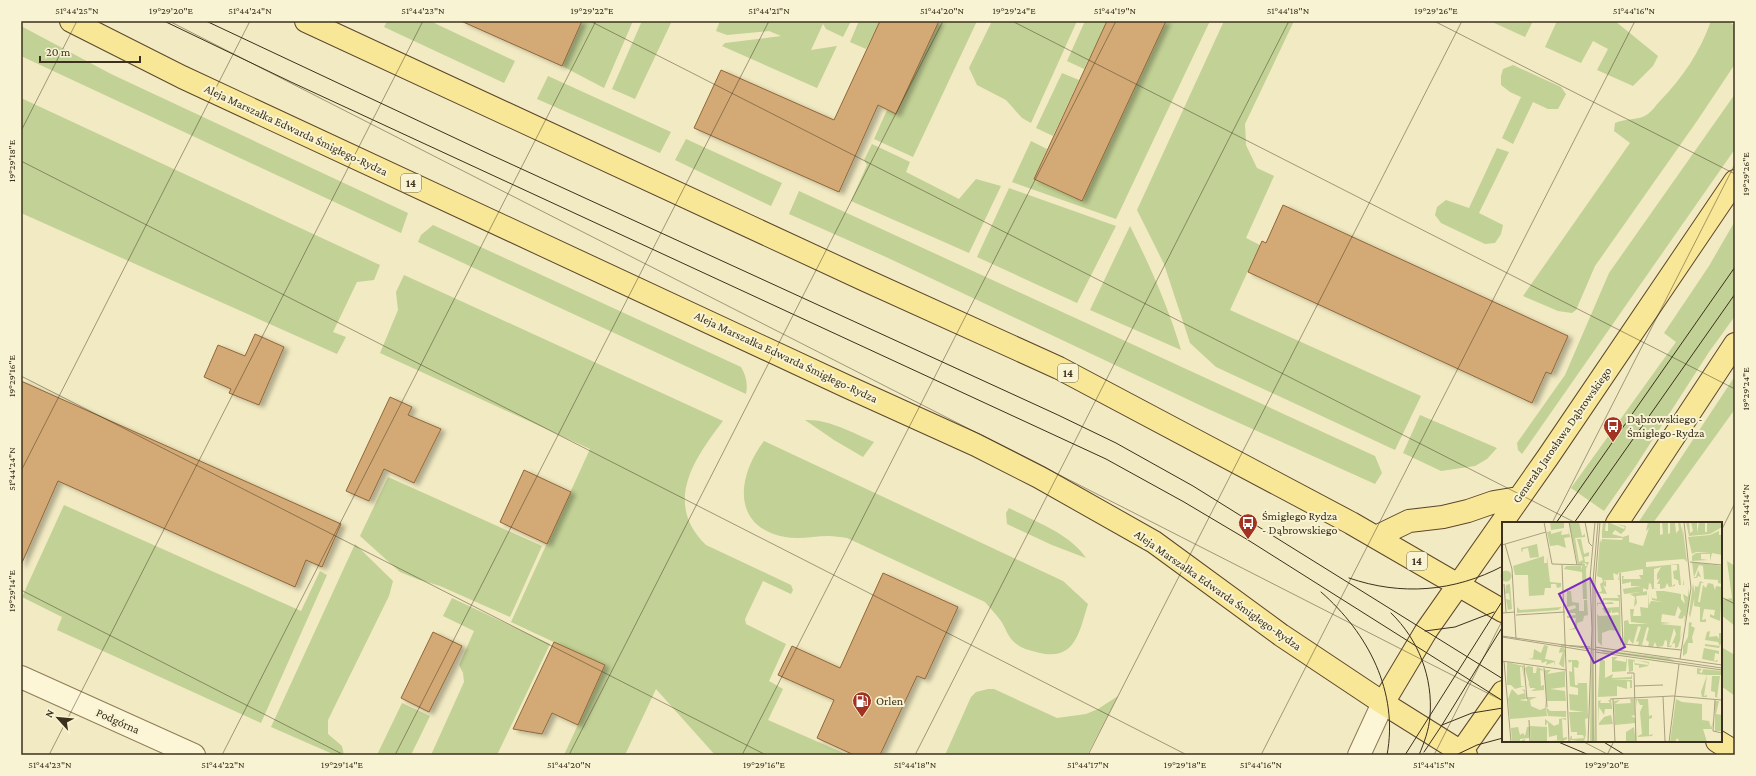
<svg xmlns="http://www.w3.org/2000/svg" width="1756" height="776" font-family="'Crimson Pro',serif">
	<defs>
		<filter id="shadow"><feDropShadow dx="4.5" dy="2.5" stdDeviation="2" flood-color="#0004"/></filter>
	</defs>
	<rect width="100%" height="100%" fill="#f2eac2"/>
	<path fill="#c2d195" d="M387,21H430L515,61L504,83L384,27Z
		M582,21H633L604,88L562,66Z
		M642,21H668L671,23L635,99L612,89Z
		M720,21H851L843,37L826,29L823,24L811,50L837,46L817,88L722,46L725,43L781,36L769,31L727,35L716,31Z
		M859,21H880L866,49L850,42Z
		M939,21H977L913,157L874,139L887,110L896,114Z
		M992,21H1077L1031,123L1022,118L1006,100L977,85L969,68Z
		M1085,21H1107L1084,69L1067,61Z
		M1166,21H1210L1116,219L1012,182L1031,141L1047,149L1034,179L1082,201Z
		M1224,21H1294L1245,124L1246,145L1257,168L1274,176L1246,238L1260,245L1230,310L1421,396L1395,450L1216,367L1190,343L1164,264L1137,210Z
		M1490,21H1533L1525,37Z
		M1557,21H1615L1658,56L1653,66L1633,86L1597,70L1608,49L1593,41L1581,63L1545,47Z
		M1711,21H1728L1735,26V64L1697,121L1595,266L1576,310L1572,313L1558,311L1523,296L1630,143L1614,131L1615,123C1626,118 1638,121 1648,114C1652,111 1656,105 1660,101C1683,77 1700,52 1711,21Z
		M21,26L111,74L408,213L401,233L21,56Z
		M1513,65L1561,87L1566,94L1558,109H1548L1533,102L1513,144L1502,138L1521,97L1510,92L1501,85V76L1503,69Z
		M1062,73L1079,80L1053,136L1036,128Z
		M548,76L671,132L660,153L537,99Z
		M1735,94V149L1522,454L1518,450L1517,443L1565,375L1609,273Z
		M21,98L380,265L374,280L357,282L333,332L346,337L337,354L21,213Z
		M686,139L782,183L771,206L675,160Z
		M872,144L910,162L906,172L959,199L976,179L1001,186L969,253L851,201L867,165L864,160Z
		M1497,148L1509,152L1479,213L1503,225L1501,234L1495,243L1485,244L1441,223L1435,215L1437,207L1446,200L1469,208Z
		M1009,188L1116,226L1077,303L977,257Z
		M799,191L1375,456L1382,473L1375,484L1206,408L886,257L789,214Z
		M1735,221V316L1709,352L1635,467L1604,511L1571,488L1676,342L1664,333L1709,266Z
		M433,225L741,367C746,376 748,383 746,394L418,242L421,235Z
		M1130,226C1150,266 1168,306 1181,350L1090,310Z
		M404,275L723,421C694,459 663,503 706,545L791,585L793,590L791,594L763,581L745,619L746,624L786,644L769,681L783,689L768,720L848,755H715L656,689L625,755H564L605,666L511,622L590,449L380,353L398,310L396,292Z
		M1735,376V409L1653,523H1638Z
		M1420,415L1497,448L1487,459L1475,466L1441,471L1403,453Z
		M805,420C829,419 853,433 874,442L863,457L834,440Z
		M764,441L1063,581L1088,604C1079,633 1075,663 1036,652C1027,650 1018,647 1012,640C1007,634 1005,627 1001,621C996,614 990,608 985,602L847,538C841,537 834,536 828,536C814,536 800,540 785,537C731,527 737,476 764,441Z
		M388,477L542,546L510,617L440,586L417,579L400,572L360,536Z
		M64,505L301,611L320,571L327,575L261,723L57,630L62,617L22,597Z
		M1009,508C1035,522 1069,533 1086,558L1052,545L1007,524L1006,513Z
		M355,544L393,581L389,596L328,720V734L342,746L344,755H335L271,727Z
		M1727,561L1735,566V626L1721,615V600L1732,598Z
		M452,598L550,644L497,755H431L464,682L463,673L459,665L474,631L443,616Z
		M1721,647L1735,655V696L1721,686Z
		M988,689H994L1057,718L1086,714L1098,709L1118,696L1087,755H945L971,697L976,692Z
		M402,703L430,716L411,755H377Z"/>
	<path fill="#d3a974" stroke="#8f673b" filter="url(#shadow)" d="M461,21H582L562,66Z
		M880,21H939L896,114L878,105L839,192L694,128L721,70L834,120Z
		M1107,21H1166L1082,201L1034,179Z
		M1283,205L1568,336L1551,374L1546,372L1532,403L1248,272L1262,241L1266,243Z
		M255,334L284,347L259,405L229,393L231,389L204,377L218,345L245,356Z
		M21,381L341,524L322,567L306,560L295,587L58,481L21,565Z
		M390,397L412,407L408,415L441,429L414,483L384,469L369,501L346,491Z
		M524,470L571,492L547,544L500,522Z
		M883,573L958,607L925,679L917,676L880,755H854L817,738L834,700L778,675L792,646L840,668Z
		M433,632L462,646L429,712L401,698Z
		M554,642L605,665L578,725L552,713L542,734L513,729Z"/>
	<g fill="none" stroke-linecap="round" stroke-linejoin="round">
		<g stroke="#8e7b57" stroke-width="24">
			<path id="minor" d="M21,677L194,755
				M1359,755L1383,703"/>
		</g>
		<g stroke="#5b482c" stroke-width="24">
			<path id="major" d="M71,21L182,77L848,387L976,445L1039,477L1154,542L1281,635L1383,703L1466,755
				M306,21L865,280L1059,368L1351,523L1503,611
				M1617,523L1735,344
				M1376,537L1409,521L1443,517L1468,511L1494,502L1518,498
				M1383,703L1426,631L1548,457L1735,181
				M1717,741L1735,752
				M1461,752L1503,692"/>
		</g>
		<use href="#minor" stroke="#fcf5d6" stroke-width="22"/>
		<use href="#major" stroke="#f8e797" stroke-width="22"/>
		<path stroke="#3c301d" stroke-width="1" d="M164,21L291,82L1106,459L1184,502L1248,540L1503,701
			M206,21L489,154L1058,415L1116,443L1193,486L1503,679
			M1556,523L1735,267
			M1574,523L1735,294
			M1349,578C1401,596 1454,592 1503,566
			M1321,592C1368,633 1399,692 1387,755
			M1391,613C1419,640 1433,678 1430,716C1429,730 1424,743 1419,755
			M1425,631L1455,627L1494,612
			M1442,725L1472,713L1503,708
			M1556,741L1589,755
			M1602,741L1625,755
			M1424,752L1442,725L1503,626
			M1405,755L1503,600
			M1456,755L1477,745L1503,738"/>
	</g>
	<path fill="none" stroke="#3c301d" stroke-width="1" stroke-opacity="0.45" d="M169,21L1503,701M590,21L1576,523M1012,21L1735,389M1434,21L1735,174M21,131L77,21M21,161L1187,755M21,376L766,755M21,471L250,21M1552,523L1735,164M1721,531L1735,503M21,590L344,755M1721,597L1735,604M1582,741L1609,755M49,755L423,21M222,755L596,21M395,755L769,21M569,755L943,21M742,755L1116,21M915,755L1289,21M1088,755L1462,21M1261,755L1635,21M1434,755L1503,619M1607,755L1614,741"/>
	<defs>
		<g id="bus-pin" transform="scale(1)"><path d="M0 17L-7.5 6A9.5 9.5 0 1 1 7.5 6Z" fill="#a23222" stroke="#f8f3d2"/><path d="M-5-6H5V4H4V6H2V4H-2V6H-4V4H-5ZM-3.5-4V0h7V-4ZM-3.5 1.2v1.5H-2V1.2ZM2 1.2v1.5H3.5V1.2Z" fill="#fff"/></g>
		<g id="fuel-pin" transform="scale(1)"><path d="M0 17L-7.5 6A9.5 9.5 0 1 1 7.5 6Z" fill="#a23222" stroke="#f8f3d2"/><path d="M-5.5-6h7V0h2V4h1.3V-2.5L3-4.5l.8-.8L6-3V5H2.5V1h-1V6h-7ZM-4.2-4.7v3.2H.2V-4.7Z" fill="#fff"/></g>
	</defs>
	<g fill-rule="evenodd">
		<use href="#bus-pin" x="1613" y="426"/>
		<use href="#bus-pin" x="1248" y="523"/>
		<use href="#fuel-pin" x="862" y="701"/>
	</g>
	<g text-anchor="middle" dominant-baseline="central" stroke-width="4" stroke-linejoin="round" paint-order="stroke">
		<g fill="#f8f3d2" stroke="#746a53" stroke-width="1">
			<rect x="401" y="174" width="20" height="18" rx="3"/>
			<rect x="1058" y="364" width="20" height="18" rx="3"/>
			<rect x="1407" y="552" width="20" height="18" rx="3"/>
		</g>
		<g font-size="11" font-weight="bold" fill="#3c301d">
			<text x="411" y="183">14</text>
			<text x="1068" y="373">14</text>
			<text x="1417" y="561">14</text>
		</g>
		<g font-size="12" fill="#3c301d" stroke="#f8f3d2">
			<text transform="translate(296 130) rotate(25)">Aleja Marszałka Edwarda Śmigłego-Rydza</text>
			<text transform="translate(786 357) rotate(25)">Aleja Marszałka Edwarda Śmigłego-Rydza</text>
			<text transform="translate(1562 435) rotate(-55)">Generała Jarosława Dąbrowskiego</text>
			<text transform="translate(1218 590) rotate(35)">Aleja Marszałka Edwarda Śmigłego-Rydza</text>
			<text transform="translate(118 721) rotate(24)">Podgórna</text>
		</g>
		<g font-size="12" fill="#3c301d" stroke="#f8f3d2" text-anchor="start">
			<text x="1627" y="419">Dąbrowskiego -<tspan x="1627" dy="14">Śmigłego-Rydza</tspan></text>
			<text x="1262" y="516">Śmigłego Rydza<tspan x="1262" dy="14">- Dąbrowskiego</tspan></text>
			<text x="876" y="701">Orlen</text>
		</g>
	</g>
	<g transform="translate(1502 522)">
		<rect width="220" height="220" fill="#f2eac2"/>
		<path d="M48,0H62V6L49,8ZM67,0H77L80,14L83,12V15L73,16L77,40L81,38L75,17H79L82,32L87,30V34L82,35L83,40H87L84,47L85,77H81L80,50L62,47L64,44H79V48L80,44H85L84,41L76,43ZM101,0H104L103,9H106V0L122,7L123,5L114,2L124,4L123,8L119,12L113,8L110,12L121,15L127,13V20L141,24L147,6L144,9L146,0H158V13L161,12L160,0H166V12L168,11V0H173L174,11L177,8L176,0H178L181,12L180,0L185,40L182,37L144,40V45L177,42L179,63H181V57L182,63H177L176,58H173L175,57H172L171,49L175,48V43H169L170,64L173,62V64L167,65L165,61L163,66L158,67V62H155L158,56L155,58V52L159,45L152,47V66H155L150,67L149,62L147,61L146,68L141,66V70L145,69V73L134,74L135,81L132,85L133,75L128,72L138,70L122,72L120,63L121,67L139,64H129V60L120,62V54H122L121,57H139L137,53H141V47L116,51V53L111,51L112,58H116L117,54V58H102L103,61V59L107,58L104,59V65L101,63L105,72L96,71L100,69L98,62L101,60L100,56L95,54L98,17L99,21L100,17L120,18L121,16H100V10H104H100ZM184,0H187L188,11L191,9L189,0H195V11L197,0H203V10H205V0H220V5L208,12L187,14ZM66,7L69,18L68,15L62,16L64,26L56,23L48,24L45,10L49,9V12L60,9L59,13L67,12ZM217,9V13H220V33L210,31L208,39V32H199V37L206,38L190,39V34L194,31H209L194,30L190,32L186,15L208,13ZM35,22L37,35L28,36L26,26L21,27L20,31L19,26ZM42,34V41H45V34L48,60L59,61V65L55,66L54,62H49V66H43L42,73L27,74L26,53H13L11,44ZM190,40L220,44V62L216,61V58L202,57L201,44L197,43L192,55H194L196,48L199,55L196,54L195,56H192ZM-1.5 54a5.5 5.5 0 1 1 11 0a5.5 5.5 0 1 1-11 0ZM198,59L202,61H199L196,80H198L201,63L204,66L206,61L211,62L213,68L214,64L220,65L218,99L208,95V92L212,94L213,88L202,87L200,98L204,97V100H198V85L192,84L193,64L196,65ZM191,61L193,73L188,96L187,92ZM8,62L10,87L6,88L4,77L8,78L7,71L3,72L4,63ZM187,65V81L182,103L183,93L180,97L176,96L179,89L176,84L173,94L160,92L159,100L169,101L158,102L179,104L178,117L182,105L176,125L173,126V121L170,122L174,112L172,106L167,124L170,123L169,125H165V119L163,118L161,124L155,125L153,120L151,125H146L147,120L144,118L147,106L145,105L140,123H136L137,119L134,120L139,105L136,104L131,122L127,117L125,122H122V99L126,98L127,102H146L129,100L128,87H132L131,94H139L138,85L146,86L147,69V83L149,79L161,80L150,78L149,69L150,76L155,77L154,69H162L179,72V77L183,82L181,72L186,75L185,82ZM65,69H69L70,80L77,81V89H82V78H85L86,93L82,94L81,99L75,101V107L66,108L72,106L74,96H65V94L74,93L73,91H65V89L74,86L73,83L65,85ZM115,73H118L119,123L116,109L108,108L100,111V124L96,120L95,92L97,94L117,93L116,90L110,91L109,87V91H103L100,86L117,85V79L102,78V81L110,80L112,82H96L95,85V80L96,81L101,80V76H117ZM15,85L18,88L60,85L56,88L15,91ZM187,100L190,101L189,104L193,106L190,115L191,121H186L185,131L181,134V124L186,115ZM208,109L207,115L215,114L217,117V111H220V119L217,126L203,124V122L218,124L216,120L203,118L205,110ZM42,123L46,124L43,137L53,139L52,145V140L44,143L45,139L40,141L39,138L26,137L31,136L32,127L39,131ZM61,125L63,128L62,146L57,142L56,145L61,130L57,131L58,126ZM202,126L217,129V132L213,131L212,139L216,138L215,140L200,137ZM100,128L167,136L174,140L100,130ZM89,135H91V143L93,220H88ZM110,135H116L112,138L124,140V137L117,135L125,137L124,149L110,150ZM98,136L103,139V156L111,152L110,156L129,155L130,152V157L109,158H130V166H128V160L125,159V167L115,164V174L96,175ZM126,137L133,138L132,141L146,143V141L134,138L147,140L146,144L137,146V143H133L131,138V149L127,150ZM66,138H75L77,140L76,146L72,145L73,163H76L75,152L76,161H85L86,196L83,197L84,212L82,220L69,218L68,220V214L69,216V214H70V217L82,216L81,213H75V210H69L67,190H82L68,188L67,172L76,173V166L67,164H78H68L67,149L70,150V139L67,141ZM5,140L21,144L23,162L20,145H18L19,164H23L13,167L9,163H5ZM26,144L31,145V151H34L35,145L40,147H38H40L41,149L38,148L39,164L42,163V168L29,169L34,166H28L27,162L25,166L27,161L23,146ZM195,146L200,147L197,150L200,151L201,147L220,149V153H205L202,174L205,173V175H200L199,170L205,153L195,152ZM42,148H49L45,152L63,149V165L48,167L63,169L64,179H45ZM210,154H218L215,175L218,176L213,175V170L209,169ZM10,167L16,173L23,171L20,167L23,168L24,177L17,178L25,179V175H35L28,178L29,184L38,188L43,186V177L45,194L8,197L6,177L7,174H12H7ZM128,177H132L133,193L129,194L133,196V201L113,203L112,179L118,178L113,182L129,181ZM134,177H149H146L147,194L150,193V196L147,197V213L151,212L150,214L136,215L135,207L136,214L140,212L138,190L141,183H138L135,177V185ZM174,177L180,180L200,182V198L207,199L209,206L211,199L210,207H201L205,220H178L175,216L173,220H168ZM99,178L98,181H108L106,178H109L110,185V187H103L102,193L97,185V201L102,195L109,193L111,202L97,203L96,179ZM213,179H217L214,192L220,193V209H213ZM44,185L48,189H64V195L46,194ZM64,196V206V198L60,197L61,216L65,215V217L61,219L49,218H55V213L47,215L46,200L43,204V197L52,204L57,202V197ZM133,203L134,220H124V210L132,205L133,214ZM28,204L45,205V220H29ZM16,205L18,213L21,211L23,214L25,205H27V216L18,217V219L23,217V220H10L9,206Z" fill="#c2d195"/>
		<path fill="none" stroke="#a9a080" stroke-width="1" d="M42,0L50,42L83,43M67,0L75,43M83,0L87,21L90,24M3,22L10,47L14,117M0,23L44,10M188,40L220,43M60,43L67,220M118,51L121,122L179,128M2,62L4,90M0,91L13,90M14,93L63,90M0,114L220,146M0,115L87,129M59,123L88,125M93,125L220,143M93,130L220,148M178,137L189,66L182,0M0,139L64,148M2,139L9,220M22,143L25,177M42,146L45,185M125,151H132L134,220M132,164L161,163M161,174L163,219L166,220M108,177L171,174L220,178M111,177L113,220M213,178L211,209L220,211M27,198L28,220M86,220L90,107L88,56L93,0M91,220V59L96,0M94,220L93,61L98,0M167,220L177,142"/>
		<path fill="#7b2cbf" fill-opacity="0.15" stroke="#7b2cbf" stroke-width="2" d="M88,56L123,125L92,141L57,72Z"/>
		<rect width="220" height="220" fill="none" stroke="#3c301d" stroke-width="2"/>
	</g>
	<rect width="1756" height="776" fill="none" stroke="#f8f3d2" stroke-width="44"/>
	<g transform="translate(58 718) rotate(297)" stroke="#f8f3d2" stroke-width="3" paint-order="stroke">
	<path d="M0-3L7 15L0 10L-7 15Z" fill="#3c301d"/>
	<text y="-6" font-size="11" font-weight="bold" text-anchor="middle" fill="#3c301d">N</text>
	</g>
	<path d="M40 56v6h100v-6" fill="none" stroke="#3c301d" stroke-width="2"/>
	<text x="46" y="56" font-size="12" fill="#3c301d" stroke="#f8f3d2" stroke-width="3" paint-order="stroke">20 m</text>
	<rect x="22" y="22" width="1712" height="732" fill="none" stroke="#3c301d" stroke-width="1.5"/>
	<g font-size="10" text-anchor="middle" fill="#3c301d">
		<text x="77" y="14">51°44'25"N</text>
		<text x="171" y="14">19°29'20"E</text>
		<text x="250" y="14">51°44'24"N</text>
		<text x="423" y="14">51°44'23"N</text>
		<text x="592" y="14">19°29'22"E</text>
		<text x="769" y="14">51°44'21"N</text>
		<text x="942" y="14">51°44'20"N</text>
		<text x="1014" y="14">19°29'24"E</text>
		<text x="1115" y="14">51°44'19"N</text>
		<text x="1288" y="14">51°44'18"N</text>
		<text x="1436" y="14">19°29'26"E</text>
		<text x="1634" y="14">51°44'16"N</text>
		<text transform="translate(11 161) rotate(-90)" y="4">19°29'18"E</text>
		<text transform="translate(1745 174) rotate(-90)" y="4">19°29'26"E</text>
		<text transform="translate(11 376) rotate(-90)" y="4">19°29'16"E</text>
		<text transform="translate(1745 389) rotate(-90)" y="4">19°29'24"E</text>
		<text transform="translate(11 469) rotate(-90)" y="4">51°44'24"N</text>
		<text transform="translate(1745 505) rotate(-90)" y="4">51°44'14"N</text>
		<text transform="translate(11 591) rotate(-90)" y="4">19°29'14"E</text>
		<text transform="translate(1745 604) rotate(-90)" y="4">19°29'22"E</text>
		<text x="50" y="768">51°44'23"N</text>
		<text x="223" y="768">51°44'22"N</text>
		<text x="342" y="768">19°29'14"E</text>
		<text x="569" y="768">51°44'20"N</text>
		<text x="764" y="768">19°29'16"E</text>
		<text x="915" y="768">51°44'18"N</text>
		<text x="1088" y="768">51°44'17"N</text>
		<text x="1185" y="768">19°29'18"E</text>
		<text x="1261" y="768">51°44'16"N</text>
		<text x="1434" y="768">51°44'15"N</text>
		<text x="1607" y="768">19°29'20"E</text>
	</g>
</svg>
